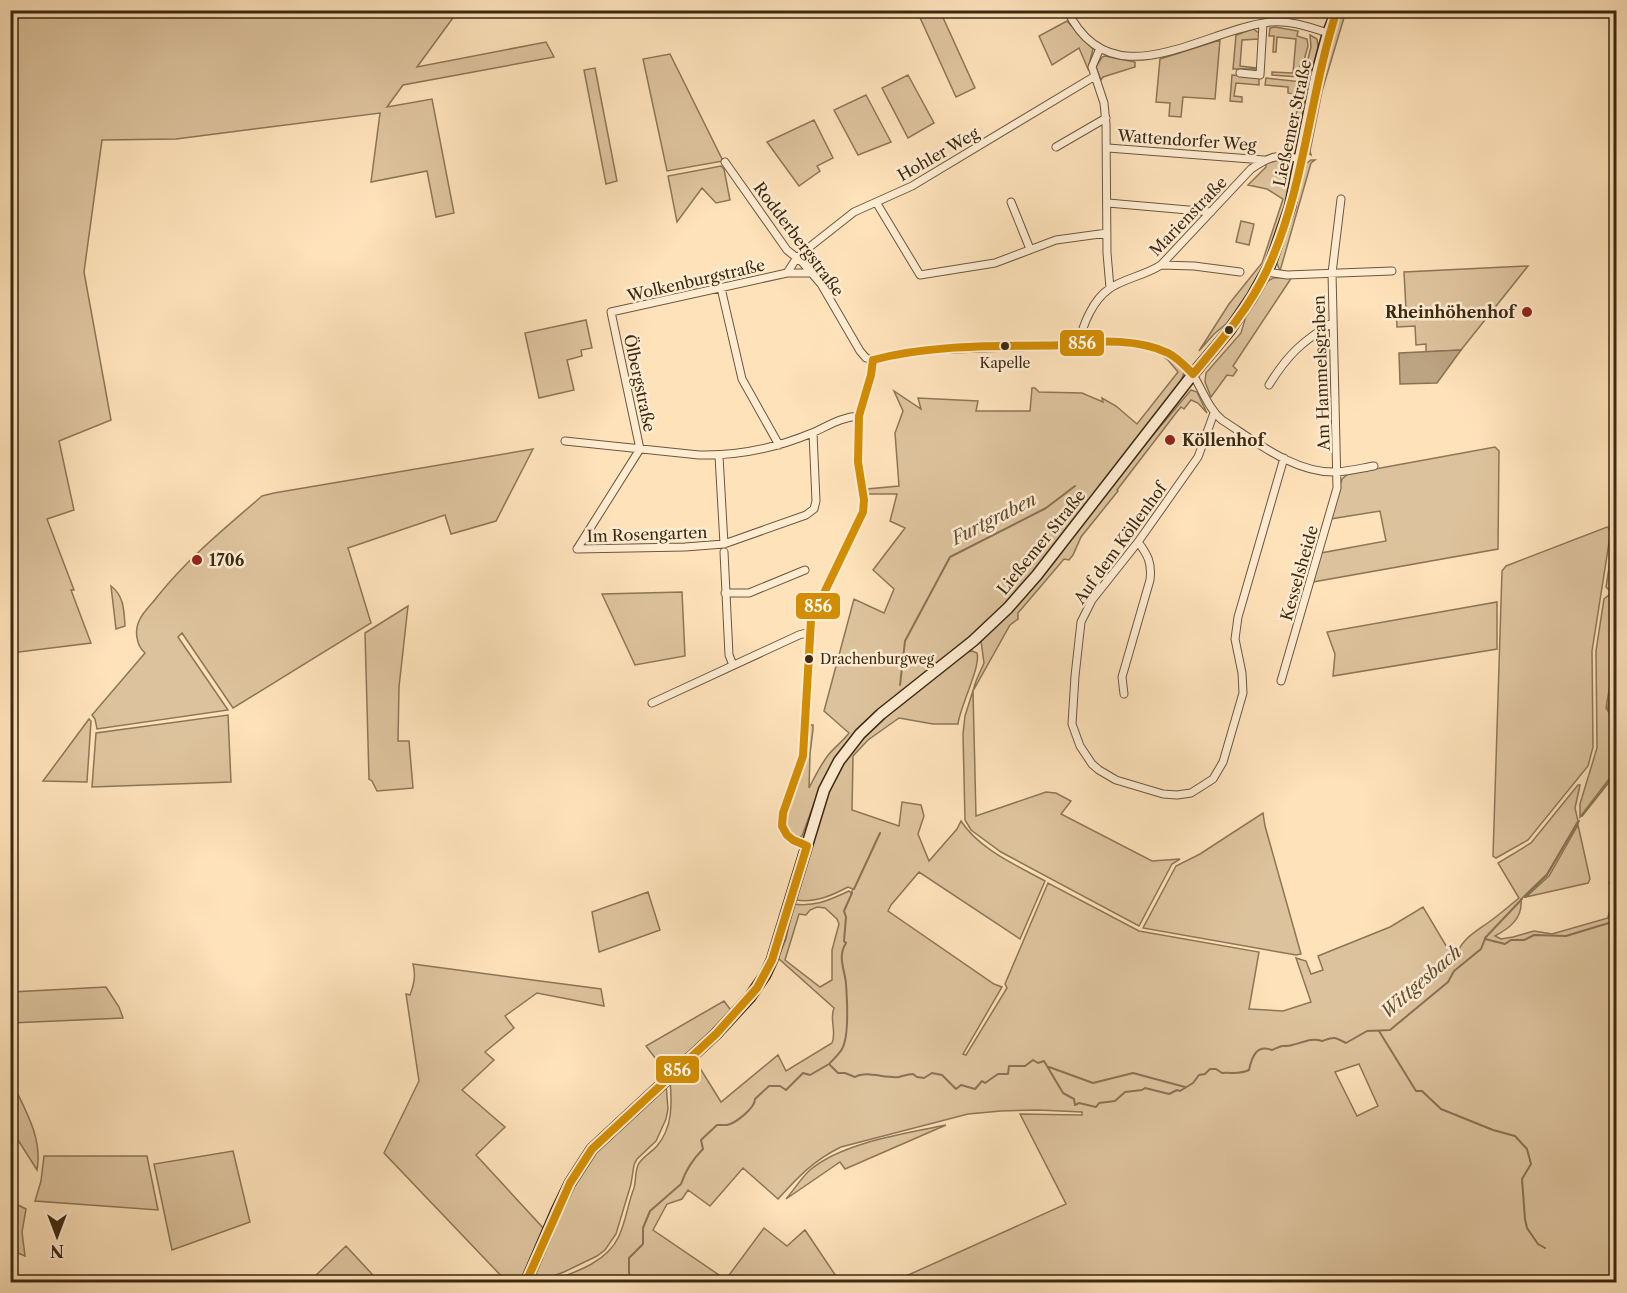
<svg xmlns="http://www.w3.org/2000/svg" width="1627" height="1293" font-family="'Libre Caslon Text',serif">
	<rect width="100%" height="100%" fill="#fee2ba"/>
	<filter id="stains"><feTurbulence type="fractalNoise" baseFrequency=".00333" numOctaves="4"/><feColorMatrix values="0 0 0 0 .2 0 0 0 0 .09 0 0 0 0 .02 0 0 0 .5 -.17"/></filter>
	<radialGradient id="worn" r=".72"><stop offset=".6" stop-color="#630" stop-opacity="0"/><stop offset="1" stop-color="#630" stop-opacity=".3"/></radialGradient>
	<path fill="#ddc39d" stroke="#8c7657" stroke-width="1.5" fill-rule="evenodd" d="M10,11H458L417,67L546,42L554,57L403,85L387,107L432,99L454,213L436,217L427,171L371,182L380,113L176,139L102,140L84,272L111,420L59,441L74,510L47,519L74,590H71L91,643L11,653Z
		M917,11H940L975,88L956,97Z
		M1342,11H1346L1322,91L1310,151L1311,155L1306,152L1323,67Z
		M1067,21L1093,49L1088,69L1079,48L1052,65L1039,36Z
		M1275,27L1298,31L1297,36L1307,39L1308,46L1303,64L1300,65L1299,77L1272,75V72L1293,73L1296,39L1277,37L1276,52H1273L1274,36H1269L1270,28Z
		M1253,29L1259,33V39L1242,40L1240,66L1257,68L1256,69H1233L1236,35Z
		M1310,35L1317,39L1318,47L1301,135L1296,143L1289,147L1298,105H1292L1293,94L1288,93V87L1265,85L1266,78L1302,82L1311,47Z
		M1220,40L1215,99L1183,97L1181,117L1169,116L1170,103L1156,102L1160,59Z
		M670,54L723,161L667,171L643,59Z
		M1105,56L1135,62V67L1103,77L1101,80L1096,67L1102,57Z
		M595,68L617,181L606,184L584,70Z
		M908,75L934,123L908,138L882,88Z
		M1232,75L1259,78V85L1236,83L1234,96L1242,97V102L1230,101Z
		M866,95L891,142L858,155L834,110Z
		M814,120L833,158L817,166L820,171L799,186L767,142Z
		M1276,160L1288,163L1292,173L1287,201L1267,264L1251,292L1227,323L1214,334L1199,351L1229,304L1262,263L1283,199L1267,189L1248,185L1266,167V163Z
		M1311,160H1315L1311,163L1280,271L1276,261L1304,165Z
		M721,166L724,169L730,200L716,203L702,188L677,222L668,176Z
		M1241,221L1254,224L1249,245L1236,242Z
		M1528,266L1461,350L1426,352V344L1416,345L1415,326L1397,327L1396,309H1406L1404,272Z
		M1292,277L1233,366L1237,370L1233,376L1227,375L1211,397L1205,382L1206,373L1241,333L1246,316L1268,281L1273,278Z
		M586,320L592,348L581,350L582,356L567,360L574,390L539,398L525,333Z
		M1154,350L1160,351L1182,366L1184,372L1181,382L1021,588L991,619L879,711L819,790L802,836L798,838C790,834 786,829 786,820C785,808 794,796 798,785C805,766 807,745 810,725H813V729L810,754L809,788C815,776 821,764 829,754C835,747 843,741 849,733L824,711L854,599L884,613L894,589L873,570L905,528L890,521L897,494H868L867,489L899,486L895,433L903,411L894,391L921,409L918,398L978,401L976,411H1030L1032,388H1035L1039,392L1082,393L1103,402L1102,398L1116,406L1137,424L1178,372L1168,360Z
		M1191,390L1197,392L1207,413L1198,403L1191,400L1184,409L1181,407L1176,413L1117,490L1118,491L1081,537L1073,555L1069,560L1064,559L1018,613V619L1010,625L973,691L976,816L1046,792L1056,793L1071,801L1061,814L1152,861L1180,859L1172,864L1139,926L1001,852L971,830L965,820L963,734L965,716L976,681L984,663L981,641L982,638Z
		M1495,447L1499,451L1498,549L1313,582L1321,553L1386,541L1380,511L1330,519L1342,479L1348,474Z
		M533,449L496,521L451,534L445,515L348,548L371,623L233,708L182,633L178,637L228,710L97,729L95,719L92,715L145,653C136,645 134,630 140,619C144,611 152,604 157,597C188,558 225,528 262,496L274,493Z
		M1616,499V591L1609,590L1606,587L1615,530Z
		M1607,527L1611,530L1592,651L1593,747L1588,766L1528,840L1496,858L1493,856L1502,571L1506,566Z
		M111,586C124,596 124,610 125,626L116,629Z
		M682,592L685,656L635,665L602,594Z
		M1609,595H1616V648L1606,708L1616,723V770L1580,817V804L1597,748L1596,651L1604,599Z
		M1497,602V649L1333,676L1335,654L1327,632Z
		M408,606L399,687L398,741H409L413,788L377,791L372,781L369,779L365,633Z
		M972,651L977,653C981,667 960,706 958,724H933L899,718L868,740L853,756L852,810L899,826L902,802L921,805L924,816L918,834L929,861L957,829L961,821C979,849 1016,865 1045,881L1020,939L919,872L891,905L888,911L994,984L1002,987L963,1054L966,1055L1007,988L1005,984L1048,883L1139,931L1259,952L1249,1009L1283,1011L1311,1002L1296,958L1306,961L1311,974L1323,970L1318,956L1390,927L1423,907L1454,959C1463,938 1471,935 1489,922C1499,915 1509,906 1519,898L1498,863L1531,843L1578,785H1580L1575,808L1578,821L1547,874L1521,899C1523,918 1510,928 1495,936L1501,939L1513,937L1534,931L1552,934L1608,918L1609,913L1615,912L1609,882L1616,880V1282H900L906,1276L1066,1204L1020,1114L1082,1115V1112L1038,1110L1001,1111L968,1114L841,1147C814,1160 798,1177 778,1199L743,1168L710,1206L688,1190L682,1199L667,1204L653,1230L722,1277L718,1282H548C573,1273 607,1263 619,1236C626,1221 628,1203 634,1188C636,1181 635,1172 638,1165C641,1158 652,1152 657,1146C673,1127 672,1103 670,1080L695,1060L721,1102L778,1055L786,1071L832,1043C837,1032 829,1019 834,1008L778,958L786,939L793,904C816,907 829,900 849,891L851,893L853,889L848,887C831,896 815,903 796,900L828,793L839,768L865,735L880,721L967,652ZM817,907L825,908L837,919L839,924L832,950V980L820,987L785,960L799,914L806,915L810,910ZM1359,1064L1378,1106L1357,1116L1335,1072Z
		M1616,656V719L1609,707Z
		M228,715L231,782L92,787L96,733Z
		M89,719L91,721L87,782L43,781Z
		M1263,813L1265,826L1301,954L1296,955L1143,928L1176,866L1200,854Z
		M1578,825L1590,879L1588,883L1526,897L1549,876Z
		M648,892L660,930L599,952L592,912Z
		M413,964L601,989L604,1006L537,993L505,1016L514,1028L485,1052L494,1060L462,1090L505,1127L476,1155L545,1230L523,1282H507L384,1153L419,1081L406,994L410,995C414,984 416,976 413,964Z
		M106,987L119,1007L123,1018L11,1023V992Z
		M724,1001L733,1013L668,1075L646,1046Z
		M11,1080C24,1108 43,1137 37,1170L11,1129Z
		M666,1084L668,1109L666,1119L656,1141L637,1159L634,1165L631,1184L616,1234L605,1250L597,1256L564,1272L536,1282H531L560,1211L595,1150Z
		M946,1125L845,1169L840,1162L786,1199C794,1190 801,1178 810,1170C841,1143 906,1133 946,1125Z
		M233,1151L250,1222L172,1250L154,1164Z
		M44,1156H147L158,1210L35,1201L41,1181Z
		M10,1201L26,1209L22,1232L25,1256L11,1250Z
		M764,1228L787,1246L805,1230L840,1282H724Z
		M346,1246L372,1274L374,1282H309Z"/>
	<path fill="#bca381" stroke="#897254" stroke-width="1.5" d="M1461,350L1437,383L1400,384L1399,353Z"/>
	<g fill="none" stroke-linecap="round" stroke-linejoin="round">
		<path stroke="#897254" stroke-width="2" d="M1616,650L1608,708L1616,721
			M900,685L905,641L950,557L1046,508L1075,486
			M1582,816L1616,773
			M854,889L880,833
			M1525,897L1547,875L1579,821
			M1485,938L1522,899
			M1379,1031L1416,1091H1422L1441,1109L1493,1130L1515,1136L1527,1149L1531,1164L1522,1179L1525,1219L1527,1228L1538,1244L1545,1248
			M830,1063C834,1059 839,1054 842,1049C849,1037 847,998 846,984C845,970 837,957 846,943L844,941L846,917L844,911L852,893
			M1049,1067L1093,1083L1133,1073L1185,1087
			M626,1282L631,1278L629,1273V1258L643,1244V1228L650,1211L681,1184C685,1172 693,1159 703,1149L701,1140L717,1125C721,1125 724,1125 727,1125C736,1123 755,1108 755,1099L769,1086H780L786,1090L803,1073L810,1075L829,1064L838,1073H845L855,1077C867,1070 885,1079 899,1077C903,1076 908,1074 913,1074L917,1077L924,1078L932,1073L942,1075L956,1089L961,1085L975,1089L982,1081L985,1083L998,1074H1008L1009,1066H1025L1033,1060L1038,1063L1044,1061L1063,1093L1074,1099L1075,1105L1079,1103L1096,1107L1099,1103L1115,1101L1125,1092L1142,1090L1145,1088L1169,1094L1177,1090L1180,1091L1193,1083L1199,1075L1205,1074L1210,1069H1216L1222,1073C1231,1072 1239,1075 1249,1070C1252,1056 1257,1044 1272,1050C1275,1049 1278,1047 1282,1046C1283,1046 1290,1046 1292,1045C1302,1043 1311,1037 1322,1041C1334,1037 1333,1036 1346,1043L1367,1031L1390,1030L1448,982L1454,971L1481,949L1485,939L1505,944L1511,940H1524L1534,935L1566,936L1612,922L1616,918"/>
		<g stroke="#6c573b" stroke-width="9">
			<path id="street" d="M1067,10C1111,102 1202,30 1270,22C1290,20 1309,27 1328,33
				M1100,48L1092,67L1104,103L1106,124L1107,253L1110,288
				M1240,73L1260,75L1263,24
				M1056,147L1106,118
				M1108,148L1264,160
				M725,162L787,250L802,262L821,284L860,351L866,358L873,360
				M876,202L920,275L995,263L1056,240L1107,233
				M1011,202L1030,249
				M1108,203L1211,212
				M1161,265L1194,266L1240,272
				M1267,272L1287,275L1392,271
				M787,273H811
				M721,288L742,379L779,445
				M1079,343C1083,324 1093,300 1109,289C1122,279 1144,276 1161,265L1251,169C1270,156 1277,154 1300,159
				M873,360L895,354L928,350L1070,345L1079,343C1118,343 1167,336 1192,373C1202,389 1208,408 1222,420C1255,441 1295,474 1337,472C1349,471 1362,468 1374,466
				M1269,385C1288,354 1302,342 1333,322
				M1214,413L1198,457L1138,542L1092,600L1081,622L1075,676L1072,724L1080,746L1092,764L1099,770L1116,780L1163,794L1177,795L1191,793L1213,779L1223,762L1243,693L1242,673L1235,639L1238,617L1284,458
				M565,441L699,455C738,456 776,448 812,433C828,426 841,417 859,416
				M719,456L724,544
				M577,549L640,449L611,312L787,273L796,259L807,249L854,212L912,186L1095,76
				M577,549L685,547L724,544L806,515L814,509L816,501L813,433
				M724,552L729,655L733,665
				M725,593H749L805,570
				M1281,681L1337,488L1332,273L1341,199
				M1124,694L1122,677L1150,580C1152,563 1148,555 1138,542
				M652,703L799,635L810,632
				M807,846L793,840L787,835L782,826L783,813L795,783L803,756L811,620L829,580L859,523L863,512L864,500L858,462L859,416L871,375L873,360"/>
		</g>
		<g stroke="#3c2911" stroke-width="13">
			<path id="secondary" d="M526,1282L557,1210L570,1183L592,1149L716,1034L750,997L765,975L772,960L786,914L824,790L839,761L860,734L881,714L973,641L1008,608L1037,575L1193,374L1229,331L1252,297L1270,265L1290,207L1316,77L1328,33L1337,10"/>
		</g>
		<use href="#street" stroke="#feecd2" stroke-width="7"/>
		<use href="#secondary" stroke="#feecd2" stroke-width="10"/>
		<g stroke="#feecd2" stroke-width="12">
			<path id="bus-1" d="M873,360C935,343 1006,347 1070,345C1097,339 1142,340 1168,353C1178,358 1185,366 1193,374
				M1193,374C1220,342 1249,309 1267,270C1305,188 1309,96 1337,10
				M807,846L793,840L787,835L782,826L783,813L803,756L811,620L863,512L864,500L858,462L859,416L871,375L873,360
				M526,1282L570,1183L592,1149L716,1034L757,988L772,960L807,846"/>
		</g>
		<use href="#bus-1" stroke="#d28d03" stroke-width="8"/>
	</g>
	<g fill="#8f2418" stroke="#feecd2" stroke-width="2">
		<circle cx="1527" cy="312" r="6"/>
		<circle cx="1170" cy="440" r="6"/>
		<circle cx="197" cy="560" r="6"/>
	</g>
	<g fill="#3c2911" stroke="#feecd2" stroke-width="2">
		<circle cx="1229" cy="330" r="5"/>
		<circle cx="1005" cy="346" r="5"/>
		<circle cx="809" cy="659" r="5"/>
	</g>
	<g text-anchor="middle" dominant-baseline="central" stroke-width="5" stroke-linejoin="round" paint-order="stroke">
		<g font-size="14" fill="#3c2911" stroke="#feecd2">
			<text x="1005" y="363">Kapelle</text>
			<text x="820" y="659" text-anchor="start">Drachenburgweg</text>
		</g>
		<g font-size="16" fill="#3c2911" stroke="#feecd2">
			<text transform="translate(1292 123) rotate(-78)">Ließemer Straße</text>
			<text transform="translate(1187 140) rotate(4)">Wattendorfer Weg</text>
			<text transform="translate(938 154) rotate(-30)">Hohler Weg</text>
			<text transform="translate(1188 216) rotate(-46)">Marienstraße</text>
			<text transform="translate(799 239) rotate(53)">Rodderbergstraße</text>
			<text transform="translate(696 280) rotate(-13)">Wolkenburgstraße</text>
			<text transform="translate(1321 373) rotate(-92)">Am Hammelsgraben</text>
			<text transform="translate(640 383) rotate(78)">Ölbergstraße</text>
			<text transform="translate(647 534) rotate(-2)">Im Rosengarten</text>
			<text transform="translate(1041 542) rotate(-51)">Ließemer Straße</text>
			<text transform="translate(1120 543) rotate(-54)">Auf dem Köllenhof</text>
			<text transform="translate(1299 573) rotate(-74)">Kesselsheide</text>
		</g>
		<g font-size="16" font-weight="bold" fill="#3c2911" stroke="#feecd2" text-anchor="start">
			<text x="1515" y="312" text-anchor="end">Rheinhöhenhof</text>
			<text x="1182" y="440">Köllenhof</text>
			<text x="209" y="560">1706</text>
		</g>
		<g font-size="18" font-style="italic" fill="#624e33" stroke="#feecd2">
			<text transform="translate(994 519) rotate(-27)">Furtgraben</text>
			<text transform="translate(1421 982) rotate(-41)">Wittgesbach</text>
		</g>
	</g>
	<g stroke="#feecd2" stroke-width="2">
		<rect x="1059" y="329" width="46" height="28" rx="6" fill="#d28d03"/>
		<rect x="795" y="592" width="46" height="28" rx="6" fill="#d28d03"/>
		<rect x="655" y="1055" width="45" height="29" rx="6" fill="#d28d03"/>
	</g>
	<g font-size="16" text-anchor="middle" font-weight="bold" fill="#fff">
		<text x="1082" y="349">856</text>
		<text x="818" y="612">856</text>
		<text x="677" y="1076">856</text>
	</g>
	<rect width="1627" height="1293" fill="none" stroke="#fee2ba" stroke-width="36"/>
	<rect x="12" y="12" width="1603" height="1269" fill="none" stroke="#3c2911" stroke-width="3"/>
	<rect x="18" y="18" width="1591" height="1257" fill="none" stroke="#3c2911" stroke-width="1.5"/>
	<g transform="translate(57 1236) rotate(180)" stroke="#feecd2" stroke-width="4.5" paint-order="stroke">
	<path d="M0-4.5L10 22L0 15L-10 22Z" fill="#3c2911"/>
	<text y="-9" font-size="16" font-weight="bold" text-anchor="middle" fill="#3c2911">N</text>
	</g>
	<rect width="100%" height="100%" filter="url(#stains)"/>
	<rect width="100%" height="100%" fill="url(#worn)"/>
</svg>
